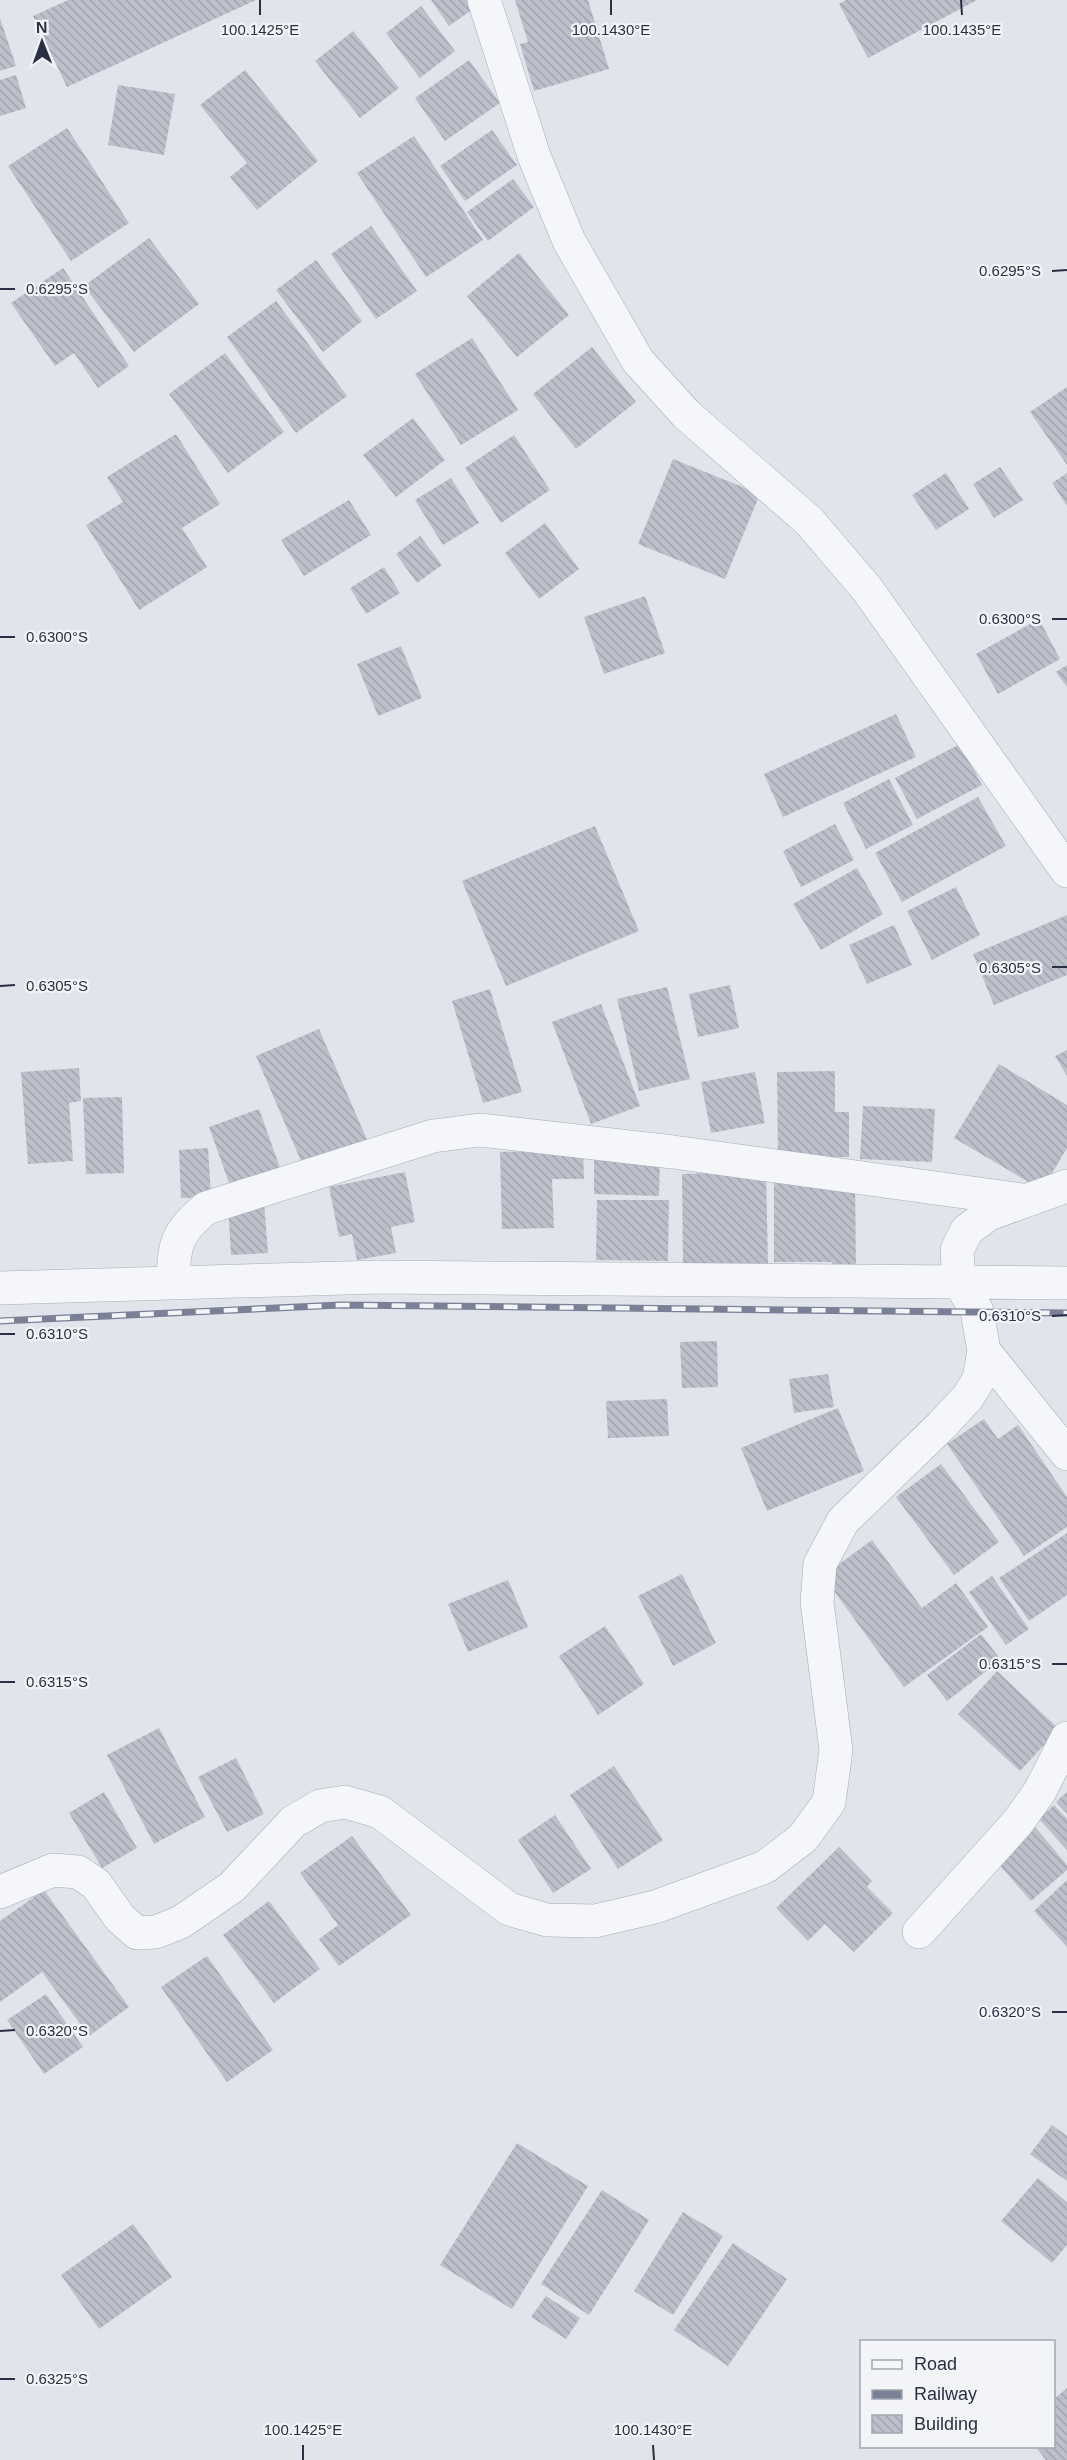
<svg xmlns="http://www.w3.org/2000/svg" width="1067" height="2460" font-family="Arial,sans-serif">
	<defs>
		<pattern id="building-back-hatch" width="6" height="6" patternUnits="userSpaceOnUse" patternTransform="scale(1.5)"><rect width="6" height="6" fill="#bbc0cb"/><path d="M-1 5l2 2M0 0l6 6M5-1l2 2" fill="none" stroke="#a1a5b0"/></pattern>
	</defs>
	<rect width="100%" height="100%" fill="#e2e4eb"/>
	<path fill="url(#building-back-hatch)" d="M68,0H256L67,87L33,16Z
		M431,0H471L476,7L449,26Z
		M515,0H588L609,69L534,91L520,44L528,42Z
		M846,0H977L868,58L839,4Z
		M421,6L455,51L420,78L386,33Z
		M0,18L16,66L0,71Z
		M353,31L399,88L360,118L315,61Z
		M469,60L500,103L445,141L415,98Z
		M245,70L318,161L257,210L230,177L247,163L200,105Z
		M16,75L26,108L0,116V80Z
		M118,85L175,94L164,155L108,145Z
		M67,128L129,223L71,261L8,166Z
		M492,130L517,165L465,201L440,166Z
		M414,136L483,240L426,277L357,173Z
		M513,179L534,207L488,241L467,212Z
		M371,226L417,291L376,319L331,254Z
		M149,238L199,304L134,352L84,286Z
		M519,253L569,315L517,357L467,296Z
		M316,260L362,321L323,352L276,290Z
		M63,268L129,366L98,388L74,353L55,366L11,303Z
		M276,301L347,396L296,433L227,337Z
		M472,338L518,410L461,445L415,374Z
		M592,347L636,402L576,449L533,394Z
		M225,353L284,432L228,473L169,394Z
		M1067,387V465L1030,412Z
		M413,418L445,460L396,497L363,455Z
		M176,434L220,504L182,528L207,567L139,610L86,525L123,502L107,477Z
		M514,435L550,490L501,523L465,468Z
		M673,459L760,494L725,579L638,544Z
		M1000,467L1023,500L994,518L973,484Z
		M946,473L969,509L936,530L912,495Z
		M1067,473V506L1052,483Z
		M451,478L479,523L443,545L415,500Z
		M349,500L371,535L304,576L281,540Z
		M545,523L579,569L539,599L505,553Z
		M420,536L442,565L417,583L396,554Z
		M384,567L400,593L366,614L350,588Z
		M645,596L665,653L604,674L584,617Z
		M1039,619L1060,659L998,694L976,654Z
		M401,646L422,698L378,716L357,664Z
		M1067,665V687L1056,672Z
		M896,714L916,757L783,817L764,774Z
		M960,744L982,785L917,819L895,778Z
		M889,779L913,825L866,849L843,803Z
		M978,797L1006,846L902,902L875,853Z
		M835,824L854,860L801,887L783,851Z
		M595,826L639,931L506,986L462,881Z
		M857,868L883,914L821,950L793,904Z
		M956,887L980,935L932,960L907,911Z
		M1067,915V975L994,1005L973,954Z
		M894,925L912,965L867,984L849,945Z
		M730,985L739,1028L698,1037L689,994Z
		M667,987L690,1079L639,1091L617,999Z
		M490,989L522,1092L483,1103L452,1001Z
		M601,1004L640,1106L591,1124L552,1022Z
		M319,1029L368,1142L304,1168L256,1056Z
		M1067,1050V1076L1055,1056Z
		M999,1064L1067,1105V1148L1042,1190L954,1138Z
		M79,1068L81,1101L69,1103L73,1161L28,1164L21,1072Z
		M835,1071V1112H849V1157H778L777,1072Z
		M755,1072L765,1123L711,1133L701,1082Z
		M122,1097L124,1173L86,1174L83,1098Z
		M863,1106L935,1109L932,1162L860,1159Z
		M259,1109L283,1176L233,1194L209,1127Z
		M208,1148L211,1197L181,1198L179,1150Z
		M583,1150L584,1179H552L554,1228L502,1229L500,1152Z
		M594,1153L660,1155L659,1196L594,1194Z
		M766,1171L768,1264L683,1266L682,1174Z
		M405,1172L415,1222L391,1227L396,1253L357,1260L352,1234L339,1237L329,1187Z
		M774,1180H855L856,1270L832,1271V1262H774Z
		M597,1200H669L668,1261L596,1260Z
		M264,1203L268,1253L231,1255L228,1205Z
		M717,1341L718,1387L682,1388L680,1342Z
		M828,1374L834,1407L794,1413L789,1379Z
		M667,1399L669,1436L608,1438L606,1401Z
		M838,1408L864,1471L767,1511L741,1448Z
		M984,1419L998,1439L1018,1425L1067,1497V1527L1024,1556L947,1444Z
		M941,1464L999,1542L954,1575L896,1497Z
		M1067,1533V1595L1029,1621L999,1578Z
		M872,1540L922,1608L956,1583L988,1627L904,1687L823,1576Z
		M682,1574L716,1643L673,1666L638,1596Z
		M992,1576L1029,1629L1006,1645L969,1592Z
		M508,1580L528,1627L468,1652L448,1604Z
		M605,1626L644,1684L598,1715L559,1656Z
		M981,1634L1001,1660L947,1701L927,1675Z
		M997,1671L1059,1729L1020,1771L958,1714Z
		M159,1728L205,1817L154,1844L107,1755Z
		M236,1758L264,1814L227,1832L198,1777Z
		M614,1766L663,1840L618,1869L570,1795Z
		M104,1792L137,1848L102,1868L69,1813Z
		M1067,1792V1814L1056,1802Z
		M1054,1805L1067,1819V1850L1039,1819Z
		M555,1815L591,1869L553,1893L518,1840Z
		M1035,1827L1067,1865V1870L1031,1901L995,1860Z
		M352,1836L411,1915L339,1966L319,1939L338,1925L300,1873Z
		M839,1847L872,1881L867,1887L893,1913L854,1952L825,1924L808,1941L776,1908Z
		M1067,1880V1947L1034,1911Z
		M44,1890L129,2007L89,2036L42,1972L0,2002V1921Z
		M269,1901L320,1969L274,2003L223,1935Z
		M207,1956L273,2050L227,2082L161,1987Z
		M46,1994L83,2047L44,2074L7,2020Z
		M1052,2125L1067,2136V2181L1030,2154Z
		M517,2143L588,2186L512,2309L440,2265Z
		M1038,2178L1067,2202V2245L1052,2263L1001,2221Z
		M602,2190L649,2220L589,2315L541,2284Z
		M683,2212L723,2236L673,2315L634,2291Z
		M133,2224L172,2277L99,2329L61,2275Z
		M733,2243L787,2279L728,2366L674,2330Z
		M546,2296L580,2318L566,2339L531,2317Z
		M1067,2388V2460H1046L1035,2446H1054V2399Z"/>
	<g fill="none" stroke-linecap="round" stroke-linejoin="round">
		<g stroke="#a7aab6" stroke-width="34">
			<path id="minor" d="M484,0L534,156L569,241L638,361L687,415L809,521L867,589L1067,871
				M173,1282C174,1244 176,1233 206,1208L433,1136L480,1130L673,1152L1023,1200
				M0,1288L379,1277L1067,1283
				M984,1351L1067,1454
				M0,1892L53,1870L78,1872L96,1884L120,1918L137,1933L156,1932L181,1922L232,1887L293,1822L320,1806L345,1802L380,1812L509,1909L547,1920L595,1921L655,1907L765,1867L803,1838L829,1802L836,1750L817,1602L820,1564L843,1521L941,1426L968,1397L979,1379L984,1351L977,1311L959,1282L957,1250L967,1230L989,1214L1067,1186
				M919,1932L1018,1822L1040,1791L1067,1738"/>
		</g>
		<use href="#minor" stroke="#f5f6f9" stroke-width="33"/>
		<g stroke="#7a8196" stroke-width="7">
			<path id="rail" d="M0,1321L341,1305L1067,1313"/>
		</g>
		<use href="#rail" stroke="#f2f4f8" stroke-width="4.5" stroke-dasharray="14" stroke-linecap="butt"/>
	</g>
	<path fill="none" stroke="#293044" stroke-width="2" d="M260,0V15M611,0V15M961,0L962,15M1052,271L1067,270M0,289H15M1052,619H1067M0,637H15M1052,967H1067M0,986L15,985M1052,1316L1067,1315M0,1334H15M1052,1664H1067M0,1682H15M1052,2012H1067M0,2031L15,2030M0,2379H15M303,2445V2460M653,2445L654,2460"/>
	<g font-size="15" text-anchor="middle" fill="#293044" stroke="#f2f4f8" stroke-width="4.5" stroke-linejoin="round" paint-order="stroke">
		<text x="260" y="35">100.1425°E</text>
		<text x="611" y="35">100.1430°E</text>
		<text x="962" y="35">100.1435°E</text>
		<text x="1010" y="276">0.6295°S</text>
		<text x="57" y="294">0.6295°S</text>
		<text x="1010" y="624">0.6300°S</text>
		<text x="57" y="642">0.6300°S</text>
		<text x="1010" y="973">0.6305°S</text>
		<text x="57" y="991">0.6305°S</text>
		<text x="1010" y="1321">0.6310°S</text>
		<text x="57" y="1339">0.6310°S</text>
		<text x="1010" y="1669">0.6315°S</text>
		<text x="57" y="1687">0.6315°S</text>
		<text x="1010" y="2017">0.6320°S</text>
		<text x="57" y="2036">0.6320°S</text>
		<text x="57" y="2384">0.6325°S</text>
		<text x="303" y="2435">100.1425°E</text>
		<text x="653" y="2435">100.1430°E</text>
	</g>
	<rect x="860" y="2340" width="195" height="108" fill="#f2f4f8" stroke="#a2a6b0" stroke-width="1.5"/>
	<rect x="872" y="2360" width="30" height="9" fill="#f5f6f9" stroke="#a2a6b0" stroke-width="1.5"/>
	<text x="914" y="2370" font-size="18" fill="#293044">Road</text>
	<rect x="872" y="2390" width="30" height="9" fill="#7a8196" stroke="#a2a6b0" stroke-width="1.5"/>
	<text x="914" y="2400" font-size="18" fill="#293044">Railway</text>
	<rect x="872" y="2415" width="30" height="18" fill="url(#building-back-hatch)" stroke="#a2a6b0" stroke-width="1.5"/>
	<text x="914" y="2430" font-size="18" fill="#293044">Building</text>
	<g transform="translate(42 42) rotate(359)" stroke="#f2f4f8" stroke-width="4.5" paint-order="stroke">
	<path d="M0-4.5L10 22L0 15L-10 22Z" fill="#293044"/>
	<text y="-9" font-size="16" font-weight="bold" text-anchor="middle" fill="#293044">N</text>
	</g>
</svg>
